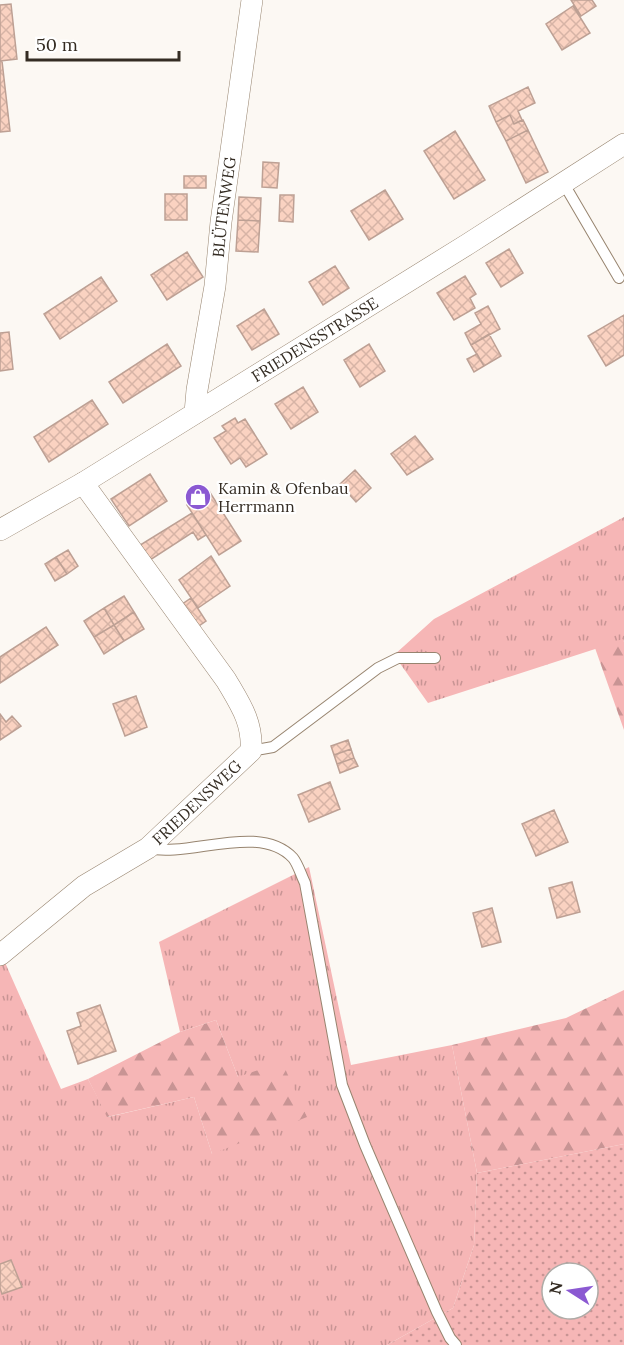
<svg xmlns="http://www.w3.org/2000/svg" width="624" height="1345" font-family="Lora,serif">
	<defs>
		<pattern id="grass-tufts" width="24" height="20" patternUnits="userSpaceOnUse" patternTransform="scale(1.5)"><rect width="24" height="20" fill="#f6b6b6"/><path d="M3 7l-1-3M5 7V3M7 7l1-3M15 17l-1-3M17 17v-4M19 17l1-3" fill="none" stroke="#c89494"/></pattern>
		<pattern id="forest-firs" width="22" height="20" patternUnits="userSpaceOnUse" patternTransform="scale(1.5)"><rect width="22" height="20" fill="#f6b6b6"/><path d="M5 1l3.5 6h-7zM16 11l3.5 6h-7z" fill="#c89494"/></pattern>
		<pattern id="garden-dots" width="8" height="8" patternUnits="userSpaceOnUse" patternTransform="scale(1.5)"><rect width="8" height="8" fill="#f6b6b6"/><path d="M2 2h.1M6 6h.1" fill="none" stroke="#c89494" stroke-width="1.8" stroke-linecap="round"/></pattern>
		<pattern id="building-cross-hatch" width="8" height="8" patternUnits="userSpaceOnUse" patternTransform="scale(1.5)"><rect width="8" height="8" fill="#fad2c1"/><path d="M0 0l8 8M0 8l8-8" fill="none" stroke="#d7b4a6"/></pattern>
	</defs>
	<rect width="100%" height="100%" fill="#fcf8f3"/>
	<path fill="url(#grass-tufts)" d="M624,517V642L623,640L428,703L394,655L434,619Z
		M309,867L351,1065L452,1045L477,1173L474,1245L453,1308L387,1345H0V960L3,958L61,1089L88,1079L108,1117L194,1097L212,1154L238,1077L216,1020L180,1032L159,942Z"/>
	<path fill="url(#forest-firs)" d="M623,639L624,642V730L595,648Z
		M624,990V1144L477,1173L452,1045L566,1018Z
		M216,1020L238,1077L282,1062L307,1117L212,1154L194,1097L107,1117L88,1079L180,1032Z"/>
	<path fill="url(#garden-dots)" fill-rule="evenodd" d="M624,1144V1345H387L453,1308L474,1245L477,1173ZM552,1273H588V1309H552Z"/>
	<path fill="url(#building-cross-hatch)" stroke="#bda094" stroke-width="1.5" d="M571,0H592L596,6L581,16Z
		M11,4L17,59L0,61V5Z
		M573,6L590,33L562,50L546,24Z
		M0,61H2L10,131L0,132Z
		M528,87L535,103L518,111L522,120L514,124L510,115L496,122L489,106Z
		M510,115L514,124L523,120L528,130L506,141L496,122Z
		M528,130L548,172L526,183L506,141Z
		M455,131L485,180L454,199L424,151Z
		M263,162L279,163L277,188L262,187Z
		M184,176H206V188H184Z
		M385,190L403,219L369,240L351,211Z
		M165,194H187V220H165Z
		M280,195H294L293,222L279,221Z
		M239,197L261,198L260,221L238,220Z
		M238,220L260,221L258,252L236,251Z
		M509,249L523,273L501,287L486,263Z
		M187,252L203,277L167,300L151,275Z
		M335,266L349,288L323,305L309,282Z
		M465,276L476,294L470,298L475,308L454,320L437,293Z
		M101,277L117,301L60,339L44,314Z
		M488,306L500,329L471,345L465,333L481,324L475,313Z
		M264,309L279,334L252,350L237,326Z
		M624,315V355L606,366L588,336Z
		M9,332L13,369L0,371V333Z
		M489,334L501,356L484,366L471,345Z
		M167,344L181,366L123,403L109,382Z
		M369,344L385,371L360,387L344,360Z
		M477,354L484,366L474,372L467,359Z
		M303,387L318,412L291,429L275,404Z
		M92,400L108,424L49,462L34,437Z
		M235,418L238,423L245,419L267,454L246,467L240,458L231,464L214,438L226,431L222,426Z
		M415,436L433,459L407,475L391,454Z
		M355,470L371,488L356,502L340,484Z
		M150,474L167,501L129,526L111,499Z
		M209,491L241,541L219,555L187,505Z
		M192,513L206,535L198,540L193,532L147,562L137,547Z
		M68,550L78,566L67,574L56,557Z
		M211,556L230,586L198,608L179,580Z
		M56,557L67,574L55,581L45,564Z
		M124,596L134,612L114,625L104,608Z
		M191,598L206,621L193,630L178,607Z
		M104,608L114,625L94,637L84,621Z
		M134,612L144,629L124,641L114,625Z
		M114,625L124,641L104,654L94,637Z
		M46,627L58,645L0,683V657Z
		M136,696L147,727L125,736L113,704Z
		M0,714L6,722L12,716L21,726L0,740Z
		M348,740L351,749L334,755L331,746Z
		M351,749L354,758L337,764L334,755Z
		M354,758L358,766L340,773L337,764Z
		M330,782L340,809L309,822L298,795Z
		M554,810L568,842L536,856L522,824Z
		M572,882L580,912L557,918L549,888Z
		M492,908L501,942L482,947L473,913Z
		M100,1005L116,1051L78,1064L67,1031L81,1026L77,1013Z
		M11,1260L22,1287L2,1294L0,1288V1264Z"/>
	<g fill="none" stroke-linecap="round" stroke-linejoin="round">
		<g stroke="#97846f" stroke-width="12">
			<path id="lane" d="M564,184L619,278
				M251,751L273,747L378,668L398,658H435
				M148,848C189,858 259,822 293,858C298,864 301,875 305,883L342,1085L365,1145L437,1312L450,1338L456,1345"/>
		</g>
		<g stroke="#97846f" stroke-width="22">
			<g id="street">
				<path id="s1" d="M195,413L197,390L215,286L221,222L252,0"/>
				<path id="s2" d="M0,530L83,483L468,244L624,144"/>
				<path id="s3" d="M0,955L84,886L148,848L251,751C253,722 240,704 226,680L83,483"/>
			</g>
		</g>
		<use href="#lane" stroke="#fff" stroke-width="10"/>
		<use href="#street" stroke="#fff" stroke-width="21"/>
	</g>
	<defs>
		<g id="shop-disc" transform="scale(1.35)"><circle r="9.5" fill="#8b59d2" stroke="#fff"/><path d="M-5-2.5h2.3a2.7 3.5 0 0 1 5.4 0H5L5.5 6h-11ZM-1.5-2.5h3a1.5 2.3 0 0 0-3 0Z" fill="#fff"/></g>
	</defs>
	<g fill-rule="evenodd">
		<use href="#shop-disc" x="198" y="497"/>
	</g>
	<g text-anchor="middle" dominant-baseline="central" stroke-width="4.5" stroke-linejoin="round" paint-order="stroke">
		<g font-size="16" fill="#342c23" stroke="#fff">
			<text stroke="none"><textPath href="#s1" startOffset="208">BLÜTENWEG</textPath></text>
			<text stroke="none"><textPath href="#s2" startOffset="368">FRIEDENSSTRASSE</textPath></text>
			<text stroke="none"><textPath href="#s3" startOffset="250">FRIEDENSWEG</textPath></text>
		</g>
		<g font-size="16" fill="#342c23" stroke="#fff" text-anchor="start">
			<text x="218" y="488">Kamin &amp; Ofenbau<tspan x="218" dy="18">Herrmann</tspan></text>
		</g>
	</g>
	<g transform="translate(570 1291) rotate(282)"><circle r="28" fill="#ffffff" stroke="#aeaba7" stroke-width="1.5"/>
	<path d="M0-4.5L10 22L0 15L-10 22Z" fill="#8b59d2"/>
	<text y="-9" font-size="16" font-weight="bold" text-anchor="middle" fill="#342c23">N</text>
	</g>
	<path d="M27 51v9h152v-9" fill="none" stroke="#342c23" stroke-width="3"/>
	<text x="36" y="51" font-size="18" fill="#342c23" stroke="#ffffff" stroke-width="4.5" paint-order="stroke">50 m</text>
</svg>
